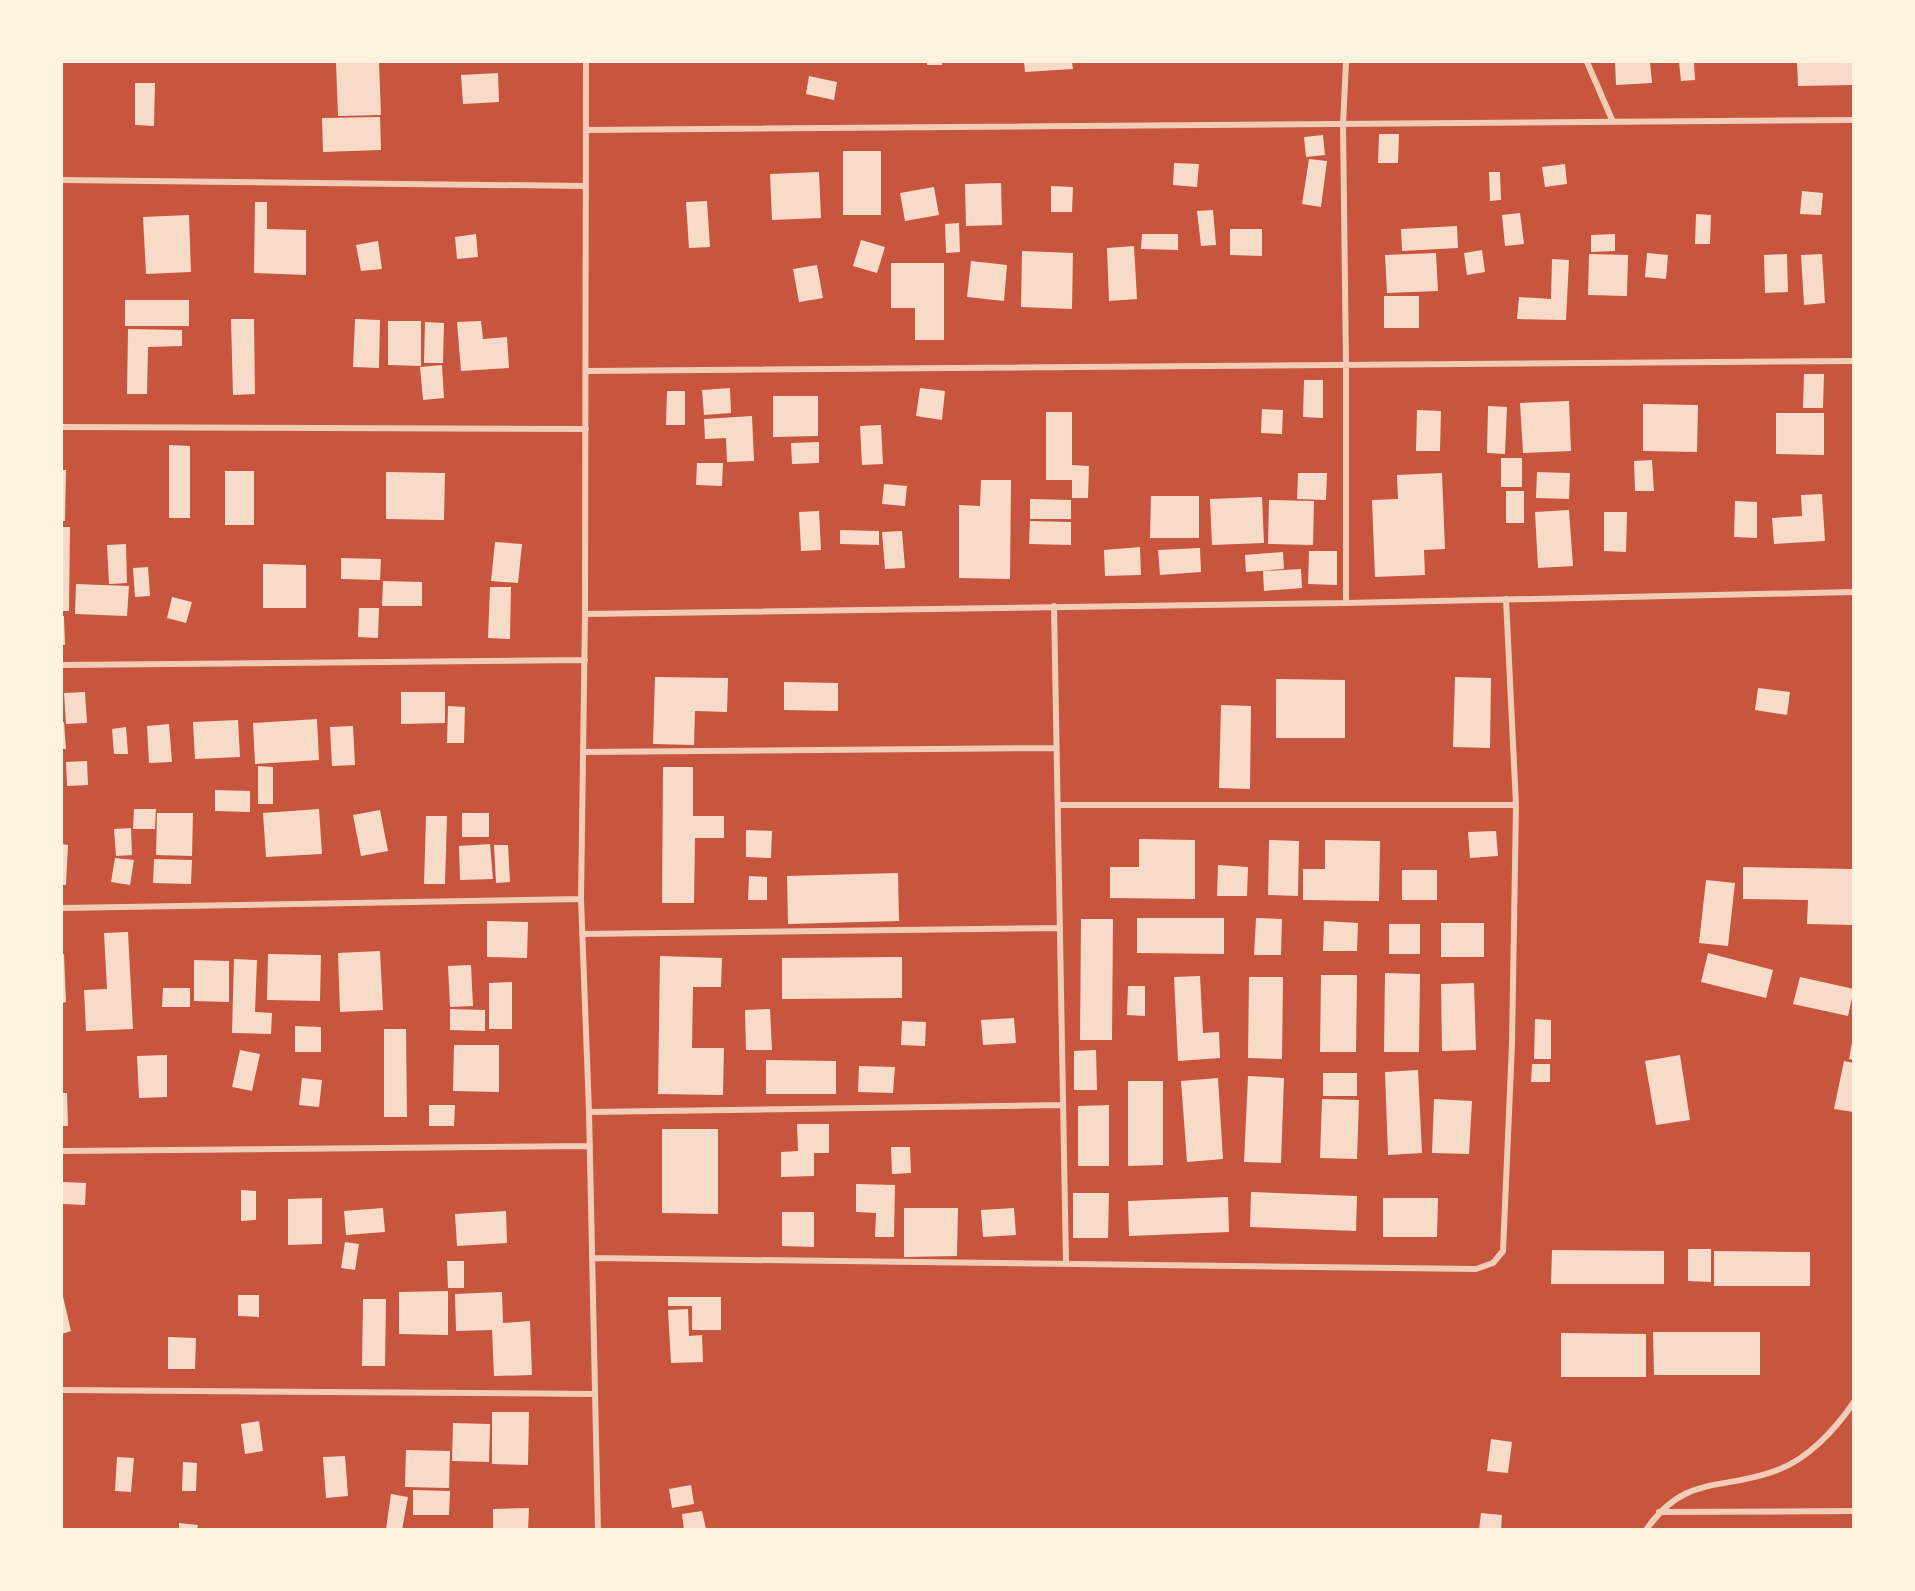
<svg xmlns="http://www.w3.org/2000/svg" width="1915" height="1591" font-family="'Noto Sans',sans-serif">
	<rect width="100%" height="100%" fill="#c8553d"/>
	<path fill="#f7dbc8" d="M336,62H379L381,115L338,116Z
		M927,62H942V65H927Z
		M1024,62H1072L1073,69L1025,72Z
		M1615,62H1650L1652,83L1616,85Z
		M1679,62H1694L1695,80L1681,81Z
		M1797,62H1854V85L1798,86Z
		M498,73L499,102L463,104L461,75Z
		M809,76L837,82L834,100L806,94Z
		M135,83H155L154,126L135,125Z
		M380,117L381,150L323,152L322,118Z
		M1379,134H1399L1398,163H1378Z
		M1323,135L1325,155L1306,157L1304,137Z
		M843,151H881V215H843Z
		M1309,159L1327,161L1321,207L1302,204Z
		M1174,163L1199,164L1197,187L1173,185Z
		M1565,164L1567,184L1545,187L1542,167Z
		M819,172L821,218L772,220L770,174Z
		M1489,172H1500L1501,200L1490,201Z
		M1001,183L1002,225L966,226L965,184Z
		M1051,186L1073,187L1072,212H1051Z
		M934,187L939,215L905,221L900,193Z
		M1802,191L1823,193L1821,215L1800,214Z
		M707,201L710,247L689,248L686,202Z
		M255,202H267V229L306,230V275L254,273Z
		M1213,210L1216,245L1201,246L1197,211Z
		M1520,213L1524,244L1505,246L1502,215Z
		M1696,214L1711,215L1710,244H1695Z
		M189,215L191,272L146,274L143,217Z
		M959,223L960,252L946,253L945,224Z
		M1457,226L1458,248L1402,251L1401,229Z
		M1230,229H1262V256L1230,255Z
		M476,234L478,257L457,259L455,237Z
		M1142,234H1178V250L1141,249Z
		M1615,234V251L1591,252V235Z
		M861,240L885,247L877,273L853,266Z
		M378,241L382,269L361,271L356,245Z
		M1134,246L1137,299L1109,301L1107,248Z
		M1482,250L1485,272L1467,275L1464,253Z
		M1022,251L1073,253L1072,309L1021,307Z
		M1436,253L1438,291L1387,293L1385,255Z
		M1647,253L1668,255L1666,279L1645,277Z
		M1589,254L1628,255L1627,296L1588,295Z
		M1787,254L1788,292L1765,293L1764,255Z
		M1822,254L1825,303L1804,305L1801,255Z
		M1552,259L1569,260L1566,320L1517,319L1519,297L1551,299Z
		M971,261L1007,265L1004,301L967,297Z
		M891,263H944V340H915V308H891Z
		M817,265L823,298L799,302L793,269Z
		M1384,296H1419V328H1384Z
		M125,300H189V326H125Z
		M231,319H254L255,394L233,395Z
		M355,319L380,320L379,368L353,367Z
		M388,321H421V366L388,365Z
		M481,321L483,339L507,337L509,368L461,371L457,322Z
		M425,322L444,323L443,363H424Z
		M128,329L182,330V346L148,347L147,394H127Z
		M442,365L444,398L423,400L420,367Z
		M1804,374H1824L1823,408H1803Z
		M1304,380H1323V418L1303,417Z
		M730,388L731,413L704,415L702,390Z
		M920,388L945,391L942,420L916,416Z
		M667,391H685V425H666Z
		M773,396H818V436L773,437Z
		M1569,401L1571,451L1523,453L1520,403Z
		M1643,404L1698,405L1697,452L1643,451Z
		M1488,406L1507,407L1505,454L1487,453Z
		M1262,409L1283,410L1282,434L1261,433Z
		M1417,410L1441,411L1440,451H1416Z
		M1046,412H1072V465L1089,466L1088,498H1072V480H1046Z
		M1776,413H1824V455L1776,454Z
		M752,416L754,461L727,462L726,438L705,439L704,419Z
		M881,425L883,464L862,465L860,426Z
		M819,442V463L792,464L791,443Z
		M169,445L190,446V518H169Z
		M1501,458H1522V487H1501Z
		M1652,460L1654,491H1635L1634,461Z
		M697,463H723L722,486L696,485Z
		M62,470H66L65,521H62Z
		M225,471H254V525H225Z
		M386,472L445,473L444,520L386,519Z
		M1537,472L1570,473L1569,499L1536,498Z
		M1298,473H1327L1326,500L1297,499Z
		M1442,473L1445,549L1424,550L1425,575L1375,577L1372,500L1398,499L1397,475Z
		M981,480H1011L1010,579L959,578V505L980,506Z
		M884,484L907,486L905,506L882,504Z
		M1506,491H1524V523H1506Z
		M1822,494L1825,541L1774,544L1772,518L1802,516L1801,495Z
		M1151,496H1199V538H1150Z
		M1262,497L1264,543L1212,545L1210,499Z
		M1030,499L1071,500V519H1030Z
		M1269,500L1314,501L1313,545L1268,544Z
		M1735,501L1757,502V538L1734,537Z
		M1569,510L1573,566L1538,568L1535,512Z
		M819,511L821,550L801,551L799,512Z
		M1604,512H1627L1626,552L1604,551Z
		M1030,521L1071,522V545L1029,544Z
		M62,527H70L69,611H62Z
		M840,530L879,531V545L840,544Z
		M902,531L905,568L885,569L882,532Z
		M495,542L522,544L518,583L491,581Z
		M126,544L127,583L109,584L107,545Z
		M1140,547L1141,575L1105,576L1104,550Z
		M1200,548L1201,572L1160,575L1158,550Z
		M1309,551H1337V585L1308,584Z
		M1283,552L1284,569L1246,572L1245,555Z
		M341,558L381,559L380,580L341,579Z
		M263,564L306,565V608H263Z
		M148,567L150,596L135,597L133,568Z
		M1301,569L1302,588L1264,591L1263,571Z
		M383,581L422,582V606H382Z
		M76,584L129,586L127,616L75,614Z
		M490,587H511L510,639L488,638Z
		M172,597L192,602L186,623L167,618Z
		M359,608H379L378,638L358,637Z
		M62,616H64L65,645H62Z
		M655,677L728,678L727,712L695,711L694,745L653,744Z
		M1455,677L1491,678L1490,748L1453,747Z
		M1276,679L1345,680V738H1276Z
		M784,682L838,683V711L784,710Z
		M1758,688L1790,692L1787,715L1755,710Z
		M85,692L87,723L66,724L64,693Z
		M401,692H445V723L401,724Z
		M1221,705L1251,706L1250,789L1219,788Z
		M448,706L465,707L464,743H447Z
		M317,719L319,760L255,764L253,723Z
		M238,720L240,757L195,759L193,722Z
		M62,722H64L66,749H62Z
		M169,724L172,762L149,763L147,726Z
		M353,726L355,765L332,766L330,727Z
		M126,727L128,754H114L112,729Z
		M87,761L88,785L67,786L66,762Z
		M258,766L273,767V804H258Z
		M663,767H693V816H724V838H695L694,903H662Z
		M215,790L250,791V812L215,811Z
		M134,809H156L155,829H133Z
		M319,809L322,854L266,857L263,813Z
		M380,810L388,851L361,856L353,815Z
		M157,813H193L192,856L156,855Z
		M462,813H489V837H462Z
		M426,816H447L445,884H424Z
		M131,828L132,855L116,856L114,829Z
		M746,830L772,831L771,858L746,857Z
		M1496,831L1498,856L1470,858L1468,832Z
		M1139,839L1195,840V899L1110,898V867H1139Z
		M1269,840L1299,841L1298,896L1268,895Z
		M1325,840L1380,841L1379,901L1303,900V869H1325Z
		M62,844L68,845L66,885H62Z
		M490,844L493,879L460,880L459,846Z
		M494,845H508L510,882L496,883Z
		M115,858L134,860L130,885L111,882Z
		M154,859L192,860L191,884L153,883Z
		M1218,865L1248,867L1247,896H1217Z
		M1743,867L1854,869V925L1807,924L1808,900L1743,899Z
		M1402,870H1437V900H1402Z
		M898,873L899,921L788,924L787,876Z
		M749,876L767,877V900H748Z
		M1706,880L1735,883L1728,946L1699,943Z
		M1137,918H1224V954L1137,953Z
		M1256,918L1282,919L1281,955H1254Z
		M1081,919H1113L1112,1040H1080Z
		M487,921L528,922L527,958L487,957Z
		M1324,921L1358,923L1357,951H1323Z
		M1441,923H1484V957H1441Z
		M1389,924H1420V954H1389Z
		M128,932L133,1029L86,1031L84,990L107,989L104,933Z
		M380,951L383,1010L340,1012L338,953Z
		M1708,953L1773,970L1766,998L1701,982Z
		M62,954H64L66,1002L62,1003Z
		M268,954L321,955L320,1001L267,1000Z
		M660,956L722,958L721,987H693L692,1048H724L723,1095L658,1094Z
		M902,957V998L782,999V958Z
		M234,959L257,960L255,1012L272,1013L271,1034L232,1033Z
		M194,960L229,961V1002L194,1001Z
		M471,965L473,1006L450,1007L448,966Z
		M1385,973L1420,974L1419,1052H1384Z
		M1321,975H1357L1356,1052H1320Z
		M1200,976L1203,1033L1219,1032L1220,1058L1178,1061L1174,977Z
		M1249,977H1283L1282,1059L1248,1058Z
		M1800,977L1854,989L1848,1016L1793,1004Z
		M512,982V1029H489V983Z
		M1474,983L1476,1050L1442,1051L1441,984Z
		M1128,986H1145V1016L1127,1015Z
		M163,988H190V1007H162Z
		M450,1009L485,1010V1031L450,1030Z
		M770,1009L772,1050H746L745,1010Z
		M1014,1018L1016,1043L983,1045L981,1020Z
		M1535,1019L1551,1020V1059H1534Z
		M902,1021L926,1022L925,1046L901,1045Z
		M295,1026L321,1027V1052H295Z
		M384,1029H406L407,1117H384Z
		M1852,1043H1854V1060L1849,1059Z
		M454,1045H499V1092L453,1091Z
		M240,1050L260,1054L252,1091L232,1087Z
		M1096,1050L1097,1090H1074V1051Z
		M167,1055V1097L139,1098L137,1056Z
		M1680,1055L1690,1120L1656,1125L1645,1061Z
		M766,1060L836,1061V1094H766Z
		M1844,1061L1854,1063V1112L1834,1109Z
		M1532,1064H1550V1082H1531Z
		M859,1066L895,1067L893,1093L858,1092Z
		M1418,1070L1422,1153L1388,1155L1385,1072Z
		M1323,1073H1357V1096H1323Z
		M1248,1076L1284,1078L1281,1163L1244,1162Z
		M302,1078L322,1080L319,1107L299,1105Z
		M1218,1078L1223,1159L1187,1162L1181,1081Z
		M1128,1081H1163V1165L1128,1166Z
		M62,1093H67L68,1126H62Z
		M1322,1099L1359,1100L1357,1159L1320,1158Z
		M1434,1099L1472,1101L1469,1154L1432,1153Z
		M429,1105H455L454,1126H429Z
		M1109,1105V1166H1078V1106Z
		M797,1124H829V1153H814V1176L781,1177V1152L798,1151Z
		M662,1129H718V1214L662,1213Z
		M891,1147H910L911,1173L892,1174Z
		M63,1182L86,1183L85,1205L62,1204Z
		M856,1184L895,1185L894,1237H875L876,1213L856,1212Z
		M241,1190L256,1191V1220L241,1221Z
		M1251,1192L1357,1196L1356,1231L1250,1227Z
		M1073,1193H1109L1108,1238H1073Z
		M1228,1197L1229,1232L1129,1236L1128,1201Z
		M322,1198V1244L288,1245V1199Z
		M1383,1198H1438L1437,1237H1383Z
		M383,1208L385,1232L346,1235L344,1211Z
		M904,1208H958L957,1256L904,1257Z
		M1014,1208L1016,1235L983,1237L981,1210Z
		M506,1211L507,1243L457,1246L455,1214Z
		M782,1212H814V1247L782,1246Z
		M345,1242L359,1244L355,1270L341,1268Z
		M1688,1249H1711V1282L1688,1281Z
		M1552,1250L1664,1251V1284H1551Z
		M1714,1251L1810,1252V1286H1714Z
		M447,1261H464V1288H448Z
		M448,1291V1335L399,1334V1292Z
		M62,1292L71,1331L62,1334Z
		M502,1292L503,1323L530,1321L532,1375L494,1376L492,1330L456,1331L455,1294Z
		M238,1295H259V1317L238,1316Z
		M668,1297H721V1330H692V1306H668Z
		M363,1299H386L385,1366H362Z
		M688,1309L689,1336L702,1335L703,1362L671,1363L668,1310Z
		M1653,1332H1760V1375H1654Z
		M1561,1333L1646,1334V1377H1561Z
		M168,1337L196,1338L195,1369H168Z
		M492,1412H529L528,1465L492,1464Z
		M259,1421L263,1451L245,1454L241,1424Z
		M453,1423L490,1424L489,1462L452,1461Z
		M1491,1439L1512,1442L1508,1473L1487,1471Z
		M406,1450L450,1451L449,1488L405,1487Z
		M345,1456L348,1496L326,1498L323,1457Z
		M117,1457L134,1458L131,1492L115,1491Z
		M183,1462L197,1463L196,1491H182Z
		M691,1485L694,1504L672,1508L669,1489Z
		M413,1490L450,1491L449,1515H413Z
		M391,1494L408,1497L402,1530L386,1529Z
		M529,1508L528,1530H493V1509Z
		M702,1511L706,1529L684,1530L682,1514Z
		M1481,1513L1502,1515L1501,1530H1479Z
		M179,1523L198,1525L197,1530H179Z"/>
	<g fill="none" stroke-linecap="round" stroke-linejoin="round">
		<path stroke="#f1ccb7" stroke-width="6" d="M586,62L585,614L581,899L589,1112L598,1530
			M1346,62L1343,125L1346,364V603
			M1587,62L1613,122
			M586,130L1854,120
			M62,180L586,186
			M586,371L1854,361
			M62,427L586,429
			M1054,606L1066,1264
			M585,614L1346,603L1854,592
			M62,665L585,660
			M584,752L1056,748
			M1058,805H1516
			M62,908L581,899
			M582,934L1060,928
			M589,1112L1063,1105
			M62,1151L590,1146
			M592,1258L1476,1269L1493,1263L1503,1251L1512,1044L1516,805L1506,599
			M62,1390L594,1394
			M1659,1512L1854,1511
			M1646,1530C1685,1474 1720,1491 1775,1471C1807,1460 1835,1430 1854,1402"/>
	</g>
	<rect width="1915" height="1591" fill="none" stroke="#fff3e0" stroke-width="126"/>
</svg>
